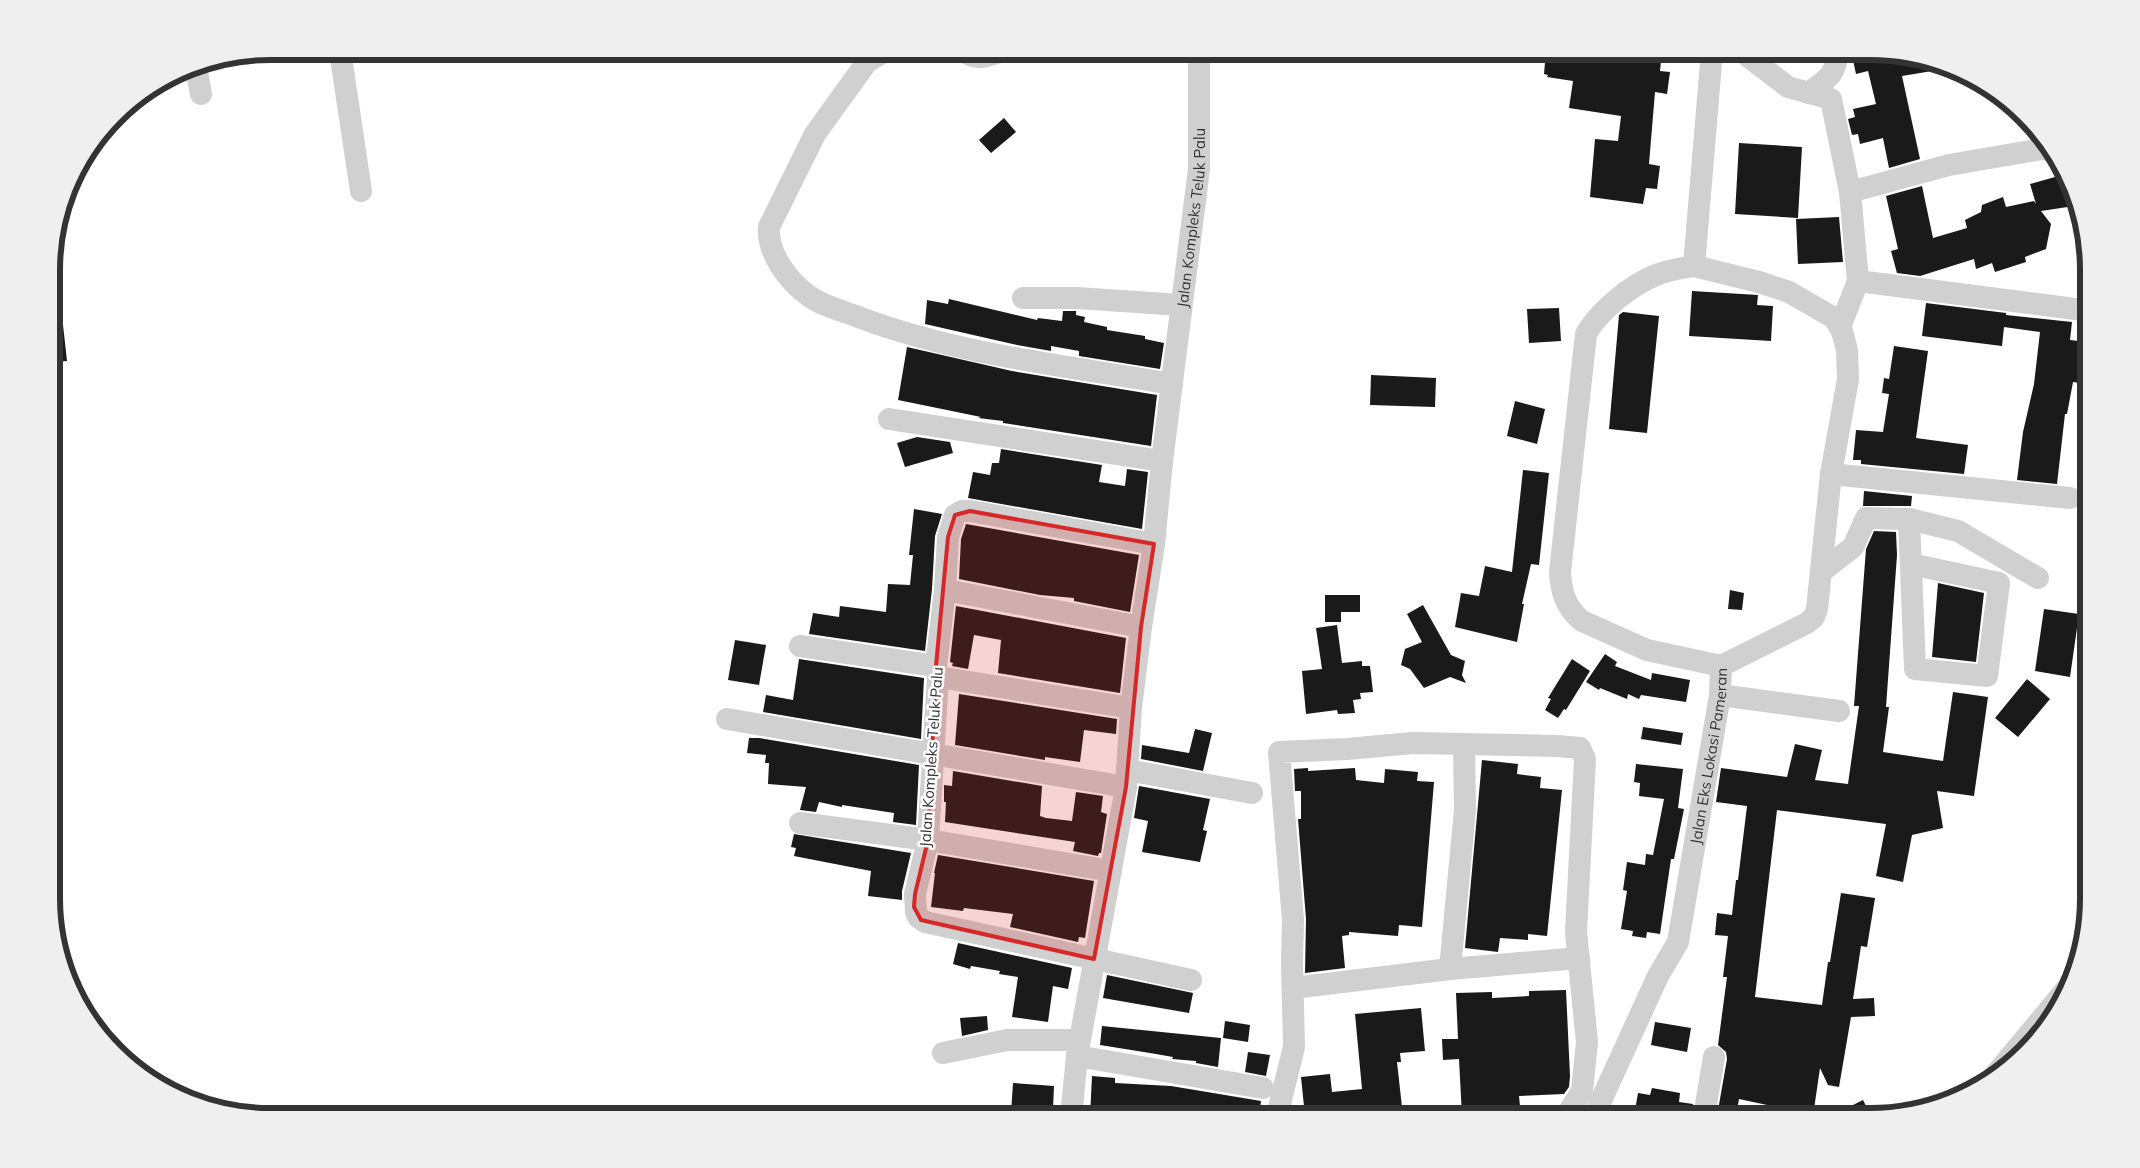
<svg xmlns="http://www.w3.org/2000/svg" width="2140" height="1168" font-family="Mulish,sans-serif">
	<rect width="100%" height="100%" fill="#fff"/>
	<path fill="#1a1a1a" d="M1546,51H1662L1660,71L1670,72L1667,94L1655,92L1649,164L1660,166L1657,189L1646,188L1643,204L1590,197L1595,139L1618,141L1621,116L1569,108L1573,81L1547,77L1548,75L1544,74Z
		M1851,51H1870L1944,69L1902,76L1920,159L1889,168L1883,138L1860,144L1858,134L1852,135L1848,119L1855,117L1853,109L1876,104L1868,71L1856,74Z
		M1004,118L1016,132L991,153L979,140Z
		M1739,143L1802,147L1798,218L1735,214Z
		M2062,175L2074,206L2041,211L2051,224L2046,249L2025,257L2026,262L1995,272L1992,263L1976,269L1974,259L1920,276L1897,273L1891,251L1898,249L1886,196L1922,186L1933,238L1967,228L1965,220L1981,212L1982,205L2003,197L2006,207L2034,201L2036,204L2030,184Z
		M1839,217L1843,262L1798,264L1796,219Z
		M1692,291L1758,295L1757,305L1773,306L1771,341L1689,336Z
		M949,299L1037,320L1038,318L1062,321L1063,311H1076V315L1085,317L1084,322L1107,327V330L1145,336V339L1164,343L1160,369L1079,356V351L1051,346V351L1017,345L925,324L927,300L948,304Z
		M1926,303L2006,313V315L2072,322L2070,340L2087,342V384L2073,382L2067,414H2065L2057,484L2017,480L2023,432L2034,384L2040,332L2004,327L2002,346L1922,336Z
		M61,307L67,361L52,362V308Z
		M1559,308L1561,341L1529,343L1527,309Z
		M1623,312L1659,316L1647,433L1609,429L1619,315Z
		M1894,346L1928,351L1916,438L1968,445L1964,474L1861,464V460H1853L1856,430L1883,432L1889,394L1882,393L1884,378L1889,379Z
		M907,347L1012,371L1157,395L1151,446L1003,423V421L978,418L981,417L898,400Z
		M1371,375L1436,378L1435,407L1370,405Z
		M1515,401L1545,409L1537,444L1507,436Z
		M917,437L950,442L953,453L905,467L897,443Z
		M1001,449L1102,465L1099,482L1125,486L1127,469L1148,472L1142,529L968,498L973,472L990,475L992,463H999Z
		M1523,470L1549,473L1539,565L1531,564L1522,604H1524L1517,642L1455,627L1461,593L1479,596L1485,566L1512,572Z
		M1864,491L1912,496L1911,506H1863Z
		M914,509L942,514L935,536L932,589L925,651L809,634L813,613L839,617L840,606L886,612L888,584L910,585L913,555H909Z
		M966,524L1139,555L1130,612L1074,601V598L1040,595L959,579L961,539Z
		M1874,531L1896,532L1897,555L1886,707H1889L1883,752L1943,761L1953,692L1988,697L1974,796L1937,791L1943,828L1912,835L1903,882L1876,876L1886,824L1777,810L1755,997L1822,1005L1828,962H1830L1841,893L1875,898L1867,947L1861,946L1853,999L1874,998L1875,1016L1851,1017L1839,1087L1828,1085L1820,1068L1813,1116L1781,1112V1108L1739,1099L1736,1116H1717L1727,1059L1726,1052L1718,1045L1727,977H1723L1728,936L1715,935L1717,913L1732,915L1736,880H1738L1747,806L1716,802L1721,768L1787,777L1795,744L1822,750L1815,780L1848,784L1859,706H1854L1866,549Z
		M1938,583L1984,593L1976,662L1932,657Z
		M1730,590L1744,593L1742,610L1728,609Z
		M1325,595H1360V612H1341V622H1325Z
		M1423,605L1451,655L1465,661L1462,675L1466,683L1450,677L1424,688L1410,669L1401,665L1405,649L1422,642L1407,614Z
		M956,606L1126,638L1120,693L998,673L1001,640L974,635L968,669L952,666L953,663L950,662Z
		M2044,609L2079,614L2070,677L2035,671Z
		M1337,625L1342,663L1362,661V666H1370L1373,692L1360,693L1361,699L1353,700L1355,713L1338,714L1337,710L1306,714L1302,671L1322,669L1316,628Z
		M735,640L766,645L759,685L728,680Z
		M1605,654L1617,662L1615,666L1651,680L1652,673L1690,680L1686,702L1641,695L1639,699L1628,694L1627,699L1600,688L1599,690L1586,682Z
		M799,659L924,678L921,739L763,712L766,695L793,700Z
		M1572,659L1590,671L1566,710L1564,709L1558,718L1545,710L1551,699L1548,698Z
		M2027,679L2050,699L2018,737L1995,718Z
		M959,694L1117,719L1116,734L1084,730L1080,762L1045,757V760L955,745Z
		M1643,727L1683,733L1681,745L1641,739Z
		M1195,729L1212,733L1203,771L1141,759L1142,745L1189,753Z
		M749,738H759L919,765L916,825L893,822L894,813L842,805V807L819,802L816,812L800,810L806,787L768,784L769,763H765L766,755L747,753Z
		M1482,760L1518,764L1517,774L1541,777L1540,788L1562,790L1547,936L1528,934V940L1500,938L1498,952L1465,948Z
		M1636,764L1683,769L1678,808L1684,809L1674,859H1671L1660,934L1647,932L1646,938L1632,936L1633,931L1621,929L1627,891L1623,890L1627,862L1645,865L1646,854L1653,855L1664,799L1639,796L1640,783L1634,782Z
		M1308,768V771L1355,768L1356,780L1384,783L1385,769L1418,772L1417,781L1434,782L1422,927L1399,925L1398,936L1349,932V935L1342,936L1345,968L1305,973L1306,919L1298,819H1301V791H1295L1294,769Z
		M953,771L1042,786L1040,816L1046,818L1072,821L1076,792L1103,796L1101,812L1107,814L1101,853H1099L1098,856L1073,851L1075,842L945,822L946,802H944V785L952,786Z
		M1139,786L1210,799L1203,830L1207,831L1200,862L1142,852L1148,821L1134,818Z
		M794,834L911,853L902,891V900L868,896L871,871L794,856L796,848L791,847Z
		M938,855L1094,881L1085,938L1079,937L1078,942L1010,927L1013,914L964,908L963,911L931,907L935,873H934Z
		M958,943L1072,968L1068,989L1053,986L1048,1022L1012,1017L1018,977L999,974L1000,971L971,966L970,969L953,964Z
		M1107,975L1193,993L1189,1013L1103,998Z
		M1566,990L1570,1076L1569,1087L1564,1094L1519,1096L1521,1116H1462L1459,1059L1443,1060L1442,1039H1458L1456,993L1492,992V998L1529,996V991Z
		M1421,1008L1425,1051L1400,1053L1401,1062H1397L1403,1116H1305L1301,1077L1330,1074L1332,1092L1362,1089L1355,1014Z
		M987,1016L988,1030L962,1036L960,1018Z
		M1225,1021L1250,1025L1248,1042L1223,1038Z
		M1655,1022L1691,1028L1687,1052L1651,1045Z
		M1102,1026L1221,1038L1218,1067L1196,1063V1061L1172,1059L1173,1057L1150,1053L1100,1045Z
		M1248,1052L1270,1055L1266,1076L1245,1072Z
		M1092,1076L1115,1078V1083L1171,1086L1261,1101L1259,1116L1090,1117Z
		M1013,1083L1054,1086L1053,1109L1033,1116L1011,1113Z
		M1652,1088L1680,1093L1679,1102L1693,1104L1691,1116H1634L1638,1093L1650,1095Z
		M1863,1100L1871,1116H1831Z"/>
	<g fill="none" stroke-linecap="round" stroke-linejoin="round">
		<g stroke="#d0d0d0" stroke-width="22">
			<path d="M340,51L361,191"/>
			<path d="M885,51L867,62L815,134L769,227C767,253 788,281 809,296C824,307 844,311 861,318C960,355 1068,366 1172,384"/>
			<path d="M964,51C976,62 988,56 1002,51"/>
			<path d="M1712,51L1694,266C1681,268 1668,270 1656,275C1631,285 1599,311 1586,334L1560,572C1561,592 1566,608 1582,621L1647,650L1721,666"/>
			<path d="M1741,51L1788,87L1831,99L1850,192L1858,281L1840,327"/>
			<path d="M196,66L201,94"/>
			<path d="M1808,93C1826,80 1836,76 1838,51"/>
			<path d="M1850,192L1949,165L2042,149L2053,151"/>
			<path d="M1694,266L1759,282L1789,292L1834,318L1842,331L1847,350L1848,379L1831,474L1817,609L1814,617L1807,623L1721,666"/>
			<path d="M1858,281L2083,310"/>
			<path d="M1023,298H1077L1181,305"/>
			<path d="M889,419L1162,461"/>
			<path d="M1831,474L2070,498"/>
			<path d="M1909,519L1915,669L1987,676L1999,583L1911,564"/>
			<path d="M1154,544L970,511H962L955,515L948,537L945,590L936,666L938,677L928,840L915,894L916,912L918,917L925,922L1191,980"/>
			<path d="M1822,571L1853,547L1866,518L1909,519L1958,531L2038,578"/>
			<path d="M945,590L1141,627"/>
			<path d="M800,646L936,666"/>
			<path d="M938,677L1131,708"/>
			<path d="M1720,695L1839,711"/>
			<path d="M727,719L1126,787"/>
			<path d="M1127,770L1252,793"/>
			<path d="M800,823L928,840L1111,871"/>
			<path d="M1450,969L1465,810L1464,744"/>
			<path d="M1293,988L1450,969L1579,958"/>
			<path d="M943,1053L1007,1040H1079"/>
			<path d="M1077,1056L1263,1088"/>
			<path d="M1990,1081L2068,987"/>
			<path d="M1277,1116L1294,1047L1292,963L1293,920L1279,752L1347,749L1413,743L1557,746L1580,748L1585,759L1576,932L1587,1042L1582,1091L1566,1116"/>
			<path id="s1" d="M1594,1116L1658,976L1678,942L1720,695L1721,666"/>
			<path d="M1704,1116L1714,1057"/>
			<path id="s2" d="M1071,1117L1077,1056L1126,787L1131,708L1141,627L1154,544L1162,461L1199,169V51"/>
		</g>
	</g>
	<path fill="#d62828" fill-opacity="0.2" stroke="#d62828" stroke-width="4" stroke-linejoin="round" d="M970,511L1154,544L1141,627L1126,787L1094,959L921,920L914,907L915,894L928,840L936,666L948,537L955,515Z"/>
	<g text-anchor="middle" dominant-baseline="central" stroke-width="5" stroke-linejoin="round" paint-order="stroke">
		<g font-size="15" fill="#333" stroke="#fff">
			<text stroke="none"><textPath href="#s2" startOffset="908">Jalan Kompleks Teluk Palu</textPath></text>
			<text transform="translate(931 757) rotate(-86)">Jalan Kompleks Teluk Palu</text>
			<text stroke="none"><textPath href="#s1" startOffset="382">Jalan Eks Lokasi Pameran</textPath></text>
		</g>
	</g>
	<path d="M0 0H2140V1168H0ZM270 60H1870A210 210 0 0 1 2080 270V898A210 210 0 0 1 1870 1108H270A210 210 0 0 1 60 898V270A210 210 0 0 1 270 60Z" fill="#efefef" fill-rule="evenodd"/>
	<path fill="none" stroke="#333" stroke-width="6" d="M270 60H1870A210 210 0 0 1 2080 270V898A210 210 0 0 1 1870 1108H270A210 210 0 0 1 60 898V270A210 210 0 0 1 270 60Z"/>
</svg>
